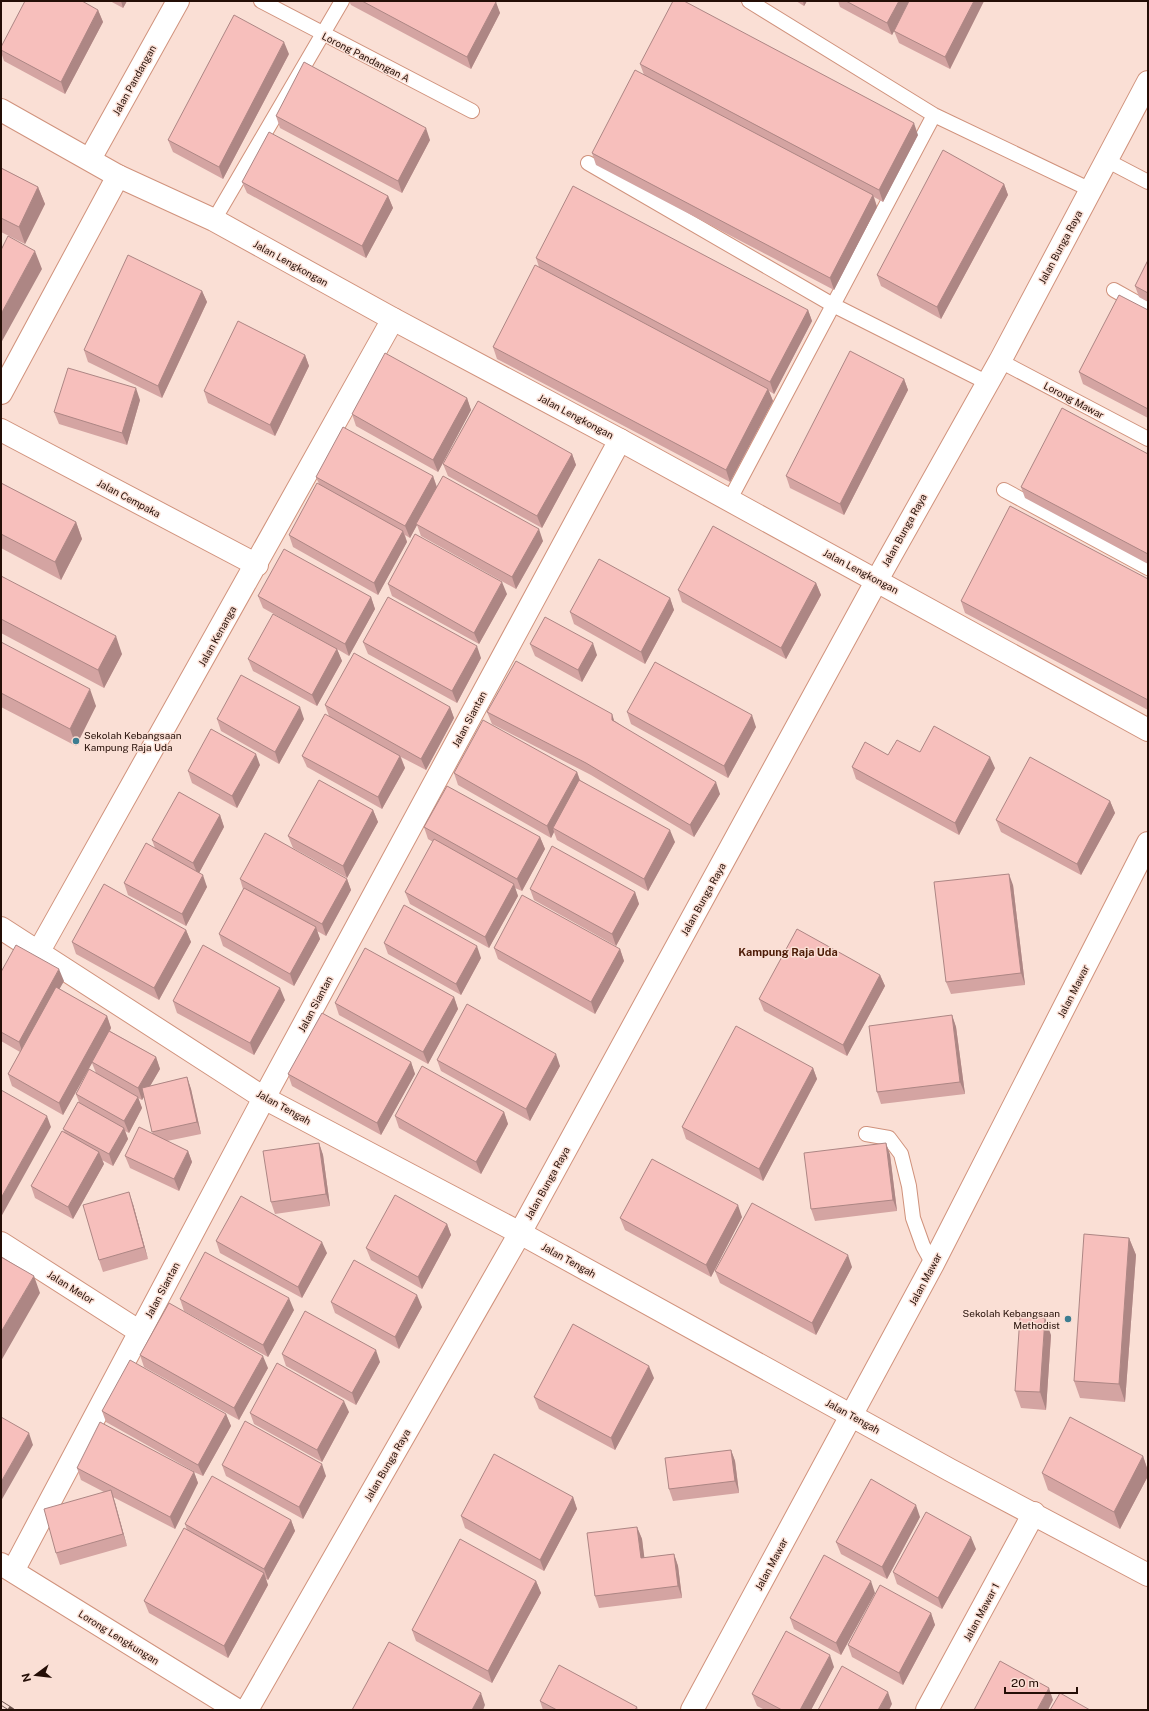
<svg xmlns="http://www.w3.org/2000/svg" width="1149" height="1711" font-family="'Public Sans',sans-serif">
	<rect width="100%" height="100%" fill="#fadfd5"/>
	<g fill="none" stroke-linecap="round" stroke-linejoin="round">
		<g stroke="#d0927c" stroke-width="16">
			<path id="service" d="M261,1L472,111
				M749,1L934,115L1091,190
				M1106,160L1148,182
				M588,163L833,305L988,383
				M214,220L342,1
				M1114,290L1148,309
				M1000,361L1148,439
				M1004,490L1148,568
				M729,501L934,115
				M866,1134L889,1138L901,1154L909,1186L913,1218L923,1246L933,1264"/>
		</g>
		<g stroke="#d0927c" stroke-width="24">
			<path id="minor" d="M90,159L178,1
				M1,393L118,176
				M1,430L257,565
				M1,928L264,1098L520,1233L950,1470L1148,1575
				M39,951L393,319
				M1,1243L140,1332
				M1,1564L237,1710
				M13,1571L264,1098L620,440
				M247,1710L520,1233L877,580L1000,361L1148,82
				M692,1710L933,1264L1148,843
				M927,1710L1034,1513"/>
		</g>
		<g stroke="#d0927c" stroke-width="24">
			<path id="tertiary" d="M1,110L118,176L214,220L393,319L620,440L1148,730"/>
		</g>
		<use href="#service" stroke="#fff" stroke-width="14"/>
		<use href="#minor" stroke="#fff" stroke-width="22"/>
		<use href="#tertiary" stroke="#fff" stroke-width="22"/>
		<g stroke="#6a524a" stroke-width="4.5">
			<path id="rail" d="M1,1703L12,1710"/>
		</g>
		<use href="#rail" stroke="#fadfd5" stroke-width="3" stroke-dasharray="9" stroke-linecap="butt"/>
	</g>
	<path fill="#d4a4a2" d="M110,1H127L123,8Z
		M349,1H495L500,13L471,69L351,5Z
		M796,1H807L804,6Z
		M838,1H984L950,69L899,43L894,31L900,19L892,35L840,7Z
		M98,10L103,22L65,94L4,61L1,52V47Z
		M289,54L223,179L173,152L168,140Z
		M640,64L918,135L883,202L874,197L877,207L834,290L596,165L592,153L644,75Z
		M276,116L430,140L402,193L280,128Z
		M1,168L38,187L45,204L25,244L1,232Z
		M242,182L388,196L393,208L366,258L247,193Z
		M1004,184L1008,195L941,319L881,286L877,275Z
		M536,258L808,310L812,321L774,394L769,391L773,401L730,482L497,359L493,347L539,267Z
		M1148,260V302L1139,297L1135,286Z
		M202,291L207,302L162,398L88,362L84,350Z
		M1148,310V418L1083,384L1079,372Z
		M305,355L309,366L275,436L208,403L204,391Z
		M904,379L908,390L844,515L790,488L786,476Z
		M467,398L471,410L438,472L356,426L352,414Z
		M140,400L127,445L59,424L54,412Z
		M572,454L576,465L542,528L448,476L443,464Z
		M1148,454V564L1025,498L1021,487Z
		M433,476L437,487L543,541L516,589L421,536L417,525L410,538L405,535L407,542L378,595L293,547L289,535L319,484L316,477Z
		M1,483L76,522L82,539L61,580L1,548Z
		M1,576L122,654L104,688L1,633Z
		M1148,579V710L965,613L961,601Z
		M816,583L821,595L786,659L682,602L678,590Z
		M388,584L507,594L479,644L392,596Z
		M258,596L371,597L375,609L349,656L337,649L342,661L317,706L253,671L248,659L319,639L263,608Z
		M670,598L674,610L645,664L574,624L570,612Z
		M1,642L96,706L76,746L1,707Z
		M363,642L481,658L457,703L368,654Z
		M530,644L597,655L582,682L535,656Z
		M325,705L450,707L454,718L426,770L401,757L405,768L382,809L307,767L302,756L329,716Z
		M487,712L615,721L720,794L694,837L591,775L492,724Z
		M627,712L756,727L728,778L631,724Z
		M217,719H304L279,764L221,731Z
		M920,752L995,768L959,835L856,779L852,767L888,755Z
		M260,765L237,808L192,783L188,771Z
		M577,772L580,780L675,842L648,891L557,840L554,832L551,838L458,785L454,773Z
		M1110,801L1115,813L1081,875L1001,832L996,820Z
		M373,810L378,822L347,878L293,848L288,836Z
		M220,815L224,827L199,873L207,887L186,926L128,895L124,883L155,848L152,840Z
		M424,827L540,837L545,849L522,891L515,888L518,896L489,948L410,904L405,892L433,842L428,839Z
		M240,879H347L351,890L326,936L317,931L320,939L294,986L223,946L219,934L243,889Z
		M1013,885L1025,985L951,994L946,982Z
		M530,889L635,892L639,904L616,946L534,900Z
		M186,930L191,942L159,1000L76,954L72,942Z
		M384,943L481,958L461,995L388,954Z
		M494,948L620,949L624,961L595,1014L498,959Z
		M1,972L64,981L59,989L107,1016L111,1028L110,1031L156,1057L160,1069L150,1086L187,1077L191,1089L201,1134L167,1141L188,1151L192,1162L179,1191L130,1168L125,1156L153,1134L144,1097L142,1100L138,1098L142,1108L129,1133L125,1131L128,1139L113,1166L102,1160L104,1164L73,1219L35,1198L31,1186L65,1133L63,1129L79,1102L76,1094L96,1073L92,1063L63,1115L12,1086L8,1074L20,1052L1,1041Z
		M880,975L885,986L847,1056L764,1011L759,999Z
		M454,997L458,1009L428,1064L339,1015L335,1003Z
		M285,1000L254,1055L177,1013L173,1001Z
		M952,1015L956,1027L965,1094L881,1104L877,1092Z
		M437,1060L560,1066L530,1121L441,1071Z
		M411,1062L415,1074L381,1135L292,1086L288,1074Z
		M813,1068L817,1079L763,1181L686,1139L682,1127Z
		M504,1112L508,1124L481,1174L399,1128L395,1116Z
		M319,1143L323,1155L330,1206L275,1214L271,1202Z
		M886,1143L890,1155L897,1211L815,1221L811,1209Z
		M133,1204L148,1259L103,1272L99,1260Z
		M742,1217L711,1277L625,1230L620,1218Z
		M447,1224L451,1235L422,1289L371,1260L366,1248Z
		M1129,1238L1136,1255L1125,1402L1080,1398L1074,1381Z
		M216,1241L327,1253L302,1298L220,1253Z
		M852,1267L816,1335L720,1283L715,1271Z
		M180,1299L294,1310L268,1357L184,1311Z
		M331,1302L422,1307L399,1349L335,1313Z
		M1051,1335L1046,1410L1021,1408L1015,1391Z
		M282,1354L380,1362L356,1405L286,1366Z
		M140,1355L268,1368L239,1420L144,1367Z
		M654,1378L615,1450L539,1409L534,1397Z
		M102,1411L226,1414L231,1426L203,1476L194,1472L198,1483L175,1529L113,1497L127,1546L60,1565L56,1553L104,1492L81,1480L77,1468L193,1471L106,1422Z
		M349,1412L322,1462L254,1424L250,1413Z
		M731,1450L735,1461L739,1493L673,1501L669,1489Z
		M1143,1456L1148,1471V1476L1120,1529L1048,1490L1042,1473Z
		M222,1465L326,1476L303,1519L226,1476Z
		M573,1497L577,1509L544,1571L465,1528L461,1516Z
		M920,1517L887,1579L841,1554L836,1542Z
		M291,1520L295,1531L268,1580L266,1579L268,1585L228,1658L149,1613L144,1601L187,1530L185,1524Z
		M637,1527L642,1539L644,1558L674,1554L678,1566L682,1598L599,1608L595,1596Z
		M976,1549L942,1609L897,1584L893,1572Z
		M536,1581L541,1593L492,1683L416,1641L412,1630Z
		M875,1593L841,1655L794,1629L790,1618Z
		M931,1613L935,1625L903,1685L852,1657L848,1645Z
		M834,1667L811,1710H765L757,1706L752,1694Z
		M540,1701L637,1707L638,1710H543Z"/>
	<path fill="#ad8684" d="M121,1H127L123,8Z
		M803,1H807L804,6Z
		M899,1H910L892,35L887,23Z
		M974,1H984L950,69L945,57Z
		M496,2L500,13L471,69L467,57Z
		M98,10L103,22L65,94L61,82Z
		M284,42L289,54L223,179L219,167Z
		M914,123L918,135L883,202L879,190Z
		M426,128L430,140L402,193L398,181Z
		M1004,184L1008,195L941,319L937,307Z
		M38,187L45,204L25,244L19,227Z
		M873,195L877,207L834,290L830,278Z
		M388,196L393,208L366,258L362,246Z
		M35,251L42,269L1,343V314Z
		M202,291L207,302L162,398L158,386Z
		M808,310L812,321L774,394L770,382Z
		M305,355L309,366L275,436L270,425Z
		M904,379L908,390L844,515L840,504Z
		M136,388L140,400L127,445L122,433Z
		M768,389L773,401L730,482L726,470Z
		M467,398L471,410L438,472L433,460Z
		M572,454L576,465L542,528L537,516Z
		M433,476L437,488L416,524L417,525L410,538L405,526Z
		M76,522L82,539L61,580L55,562Z
		M539,529L543,541L516,589L512,577Z
		M403,531L407,542L378,595L374,583Z
		M502,582L507,594L479,644L474,633Z
		M816,583L821,595L786,659L781,648Z
		M371,597L375,609L349,656L345,644Z
		M670,598L674,610L645,664L641,652Z
		M116,636L122,654L104,688L98,670Z
		M593,643L597,655L582,682L578,670Z
		M477,646L481,658L457,703L452,691Z
		M337,649L342,661L317,706L312,695Z
		M90,689L96,706L76,746L70,729Z
		M300,707L304,719L279,764L275,752Z
		M450,707L454,718L426,770L421,759Z
		M612,714L616,726L612,720Z
		M752,715L756,727L728,778L724,766Z
		M256,754L260,765L237,808L232,796Z
		M400,756L405,768L382,809L378,797Z
		M990,757L995,768L959,835L955,823Z
		M577,772L581,784L553,828L554,832L551,838L547,826Z
		M716,782L720,794L694,837L690,825Z
		M1110,801L1115,813L1081,875L1077,864Z
		M373,810L378,822L347,878L343,866Z
		M220,815L224,827L198,875L193,863Z
		M670,830L675,842L648,891L644,879Z
		M540,837L545,849L522,891L517,879Z
		M1009,874L1013,885L1025,985L1021,973Z
		M203,875L207,887L186,926L182,914Z
		M347,879L351,890L326,936L322,924Z
		M514,884L518,896L489,948L485,937Z
		M635,892L639,904L616,946L612,934Z
		M316,927L320,939L294,986L290,974Z
		M186,930L191,942L159,1000L154,988Z
		M477,946L481,958L461,995L456,984Z
		M620,949L624,961L595,1014L591,1002Z
		M59,969L64,981L23,1054L19,1042Z
		M880,975L885,986L847,1056L843,1045Z
		M280,988L285,1000L254,1055L250,1043Z
		M454,997L458,1009L428,1064L423,1052Z
		M952,1015L956,1027L965,1094L960,1082Z
		M107,1016L111,1028L92,1062V1063L63,1115L59,1103Z
		M556,1054L560,1066L530,1121L526,1109Z
		M156,1057L160,1069L142,1100L138,1088Z
		M411,1062L415,1074L381,1135L377,1123Z
		M813,1068L817,1079L763,1181L759,1169Z
		M187,1077L191,1089L201,1134L197,1122Z
		M138,1097L142,1108L129,1133L124,1121Z
		M504,1112L508,1124L481,1174L476,1162Z
		M47,1116L51,1127L1,1217V1198Z
		M124,1128L128,1139L113,1166L109,1154Z
		M319,1143L323,1155L330,1206L326,1194Z
		M886,1143L890,1155L897,1211L893,1200Z
		M188,1151L192,1162L179,1191L174,1179Z
		M99,1152L104,1164L73,1219L68,1207Z
		M129,1192L133,1204L148,1259L144,1247Z
		M738,1205L742,1217L711,1277L706,1265Z
		M447,1224L451,1235L422,1289L418,1277Z
		M1129,1238L1136,1255L1125,1402L1119,1384Z
		M322,1242L327,1253L302,1298L298,1287Z
		M848,1255L852,1267L816,1335L812,1323Z
		M34,1276L40,1293L1,1361V1332Z
		M417,1295L422,1307L399,1349L395,1337Z
		M289,1298L294,1310L268,1357L263,1345Z
		M1045,1318L1051,1335L1046,1410L1040,1392Z
		M376,1350L380,1362L356,1405L352,1393Z
		M263,1356L268,1368L239,1420L234,1408Z
		M649,1366L654,1378L615,1450L611,1438Z
		M344,1401L349,1412L322,1462L317,1450Z
		M226,1414L231,1426L203,1476L198,1465Z
		M29,1433L33,1445L1,1501V1482Z
		M731,1450L735,1461L739,1493L735,1481Z
		M1143,1456L1148,1471V1476L1120,1529L1114,1512Z
		M322,1464L326,1476L303,1519L299,1507Z
		M194,1472L198,1483L175,1529L170,1517Z
		M111,1490L115,1502L127,1546L123,1534Z
		M573,1497L577,1509L544,1571L540,1560Z
		M916,1505L920,1517L887,1579L882,1567Z
		M291,1520L295,1531L268,1580L264,1569Z
		M637,1527L642,1539L646,1570L641,1558Z
		M971,1537L976,1549L942,1609L938,1598Z
		M674,1554L678,1566L682,1598L678,1586Z
		M264,1573L268,1585L228,1658L224,1646Z
		M536,1581L541,1593L492,1683L488,1671Z
		M871,1581L875,1593L841,1655L836,1643Z
		M931,1613L935,1625L903,1685L899,1673Z
		M830,1655L834,1667L811,1710H800Z
		M1049,1688L1053,1700L1048,1710H1037Z
		M888,1692L892,1704L889,1710H878Z
		M481,1693L485,1705L483,1710H472Z"/>
	<path fill="#f7bfbc" stroke="#ad8684" d="M25,1H82L98,10L61,82L1,50V47Z
		M362,1H495L496,2L467,57Z
		M673,1H684L914,123L879,190L640,64Z
		M846,1H899L887,23Z
		M909,1H974L945,57L894,31Z
		M234,15L284,42L219,167L168,140Z
		M304,62L426,128L398,181L276,116Z
		M635,70L873,195L830,278L592,153Z
		M269,132L388,196L362,246L242,182Z
		M943,150L1004,184L937,307L877,275Z
		M1,168L38,187L19,227L1,218Z
		M573,186L808,310L770,382L536,258Z
		M8,236L35,251L1,314V250Z
		M128,255L202,291L158,386L84,350Z
		M1148,260V293L1135,286Z
		M535,265L768,389L726,470L493,347Z
		M1119,295L1148,310V409L1079,372Z
		M238,321L305,355L270,425L204,391Z
		M850,351L904,379L840,504L786,476Z
		M385,353L467,398L433,460L352,414Z
		M68,368L136,388L122,433L54,412Z
		M478,401L572,454L537,516L443,464Z
		M1062,408L1148,454V554L1021,487Z
		M343,427L433,476L405,526L316,477Z
		M443,476L539,529L512,577L416,524Z
		M1,483L76,522L55,562L1,534Z
		M317,483L403,531L374,583L289,535Z
		M1010,506L1148,579V700L961,601Z
		M713,526L816,583L781,648L678,590Z
		M415,534L502,582L474,633L388,584Z
		M284,549L371,597L345,644L258,596Z
		M599,559L670,598L641,652L570,612Z
		M1,576L116,636L98,670L1,619Z
		M388,597L477,646L452,691L363,642Z
		M273,614L337,649L312,695L248,659Z
		M545,617L593,643L578,670L530,644Z
		M1,642L90,689L70,729L1,693Z
		M354,653L450,707L421,759L325,705Z
		M516,661L612,714V720L716,782L690,825L586,763L487,712Z
		M655,662L752,715L724,766L627,712Z
		M241,675L300,707L275,752L217,719Z
		M325,714L400,756L378,797L302,756Z
		M483,720L577,772L547,826L454,773Z
		M934,726L990,757L955,823L852,767L865,742L888,755L897,740L920,752Z
		M211,729L256,754L232,796L188,771Z
		M1030,757L1110,801L1077,864L996,820Z
		M319,780L373,810L343,866L288,836Z
		M579,780L670,830L644,879L553,828Z
		M447,786L540,837L517,879L424,827Z
		M179,792L220,815L193,863L152,840Z
		M265,833L347,879L322,924L240,879Z
		M434,839L514,884L485,937L405,892Z
		M146,843L203,875L182,914L124,883Z
		M552,846L635,892L612,934L530,889Z
		M1009,874L1021,973L946,982L934,882Z
		M104,884L186,930L154,988L72,942Z
		M244,888L316,927L290,974L219,934Z
		M522,895L620,949L591,1002L494,948Z
		M404,905L477,946L456,984L384,943Z
		M797,929L880,975L843,1045L759,999Z
		M16,945L59,969L19,1042L1,1032V972Z
		M203,945L280,988L250,1043L173,1001Z
		M365,948L454,997L423,1052L335,1003Z
		M56,987L107,1016L59,1103L8,1074Z
		M467,1004L556,1054L526,1109L437,1060Z
		M322,1013L411,1062L377,1123L288,1074Z
		M952,1015L960,1082L877,1092L869,1026Z
		M736,1026L813,1068L759,1169L682,1127Z
		M109,1031L156,1057L138,1088L92,1062Z
		M422,1066L504,1112L476,1162L395,1116Z
		M89,1069L138,1097L124,1121L76,1094Z
		M187,1077L197,1122L152,1132L142,1088Z
		M1,1090L47,1116L1,1198Z
		M78,1102L124,1128L109,1154L63,1129Z
		M139,1127L188,1151L174,1179L125,1156Z
		M62,1131L99,1152L68,1207L31,1186Z
		M319,1143L326,1194L271,1202L263,1151Z
		M886,1143L893,1200L811,1209L804,1153Z
		M652,1159L738,1205L706,1265L620,1218Z
		M129,1192L144,1247L99,1260L83,1205Z
		M395,1195L447,1224L418,1277L366,1248Z
		M241,1196L322,1242L298,1287L216,1241Z
		M752,1203L848,1255L812,1323L715,1271Z
		M1084,1234L1129,1238L1119,1384L1074,1381Z
		M205,1252L289,1298L263,1345L180,1299Z
		M1,1257L34,1276L1,1332Z
		M354,1260L417,1295L395,1337L331,1302Z
		M169,1303L263,1356L234,1408L140,1355Z
		M305,1311L376,1350L352,1393L282,1354Z
		M1020,1316L1045,1318L1040,1392L1015,1391Z
		M573,1324L649,1366L611,1438L534,1397Z
		M130,1360L226,1414L198,1465L102,1411Z
		M277,1363L344,1401L317,1450L250,1413Z
		M1,1417L29,1433L1,1482Z
		M1070,1417L1143,1456L1114,1512L1042,1473Z
		M245,1421L322,1464L299,1507L222,1465Z
		M100,1422L194,1472L170,1517L77,1468Z
		M731,1450L735,1481L669,1489L665,1458Z
		M494,1454L573,1497L540,1560L461,1516Z
		M212,1476L291,1520L264,1569L185,1524Z
		M871,1479L916,1505L882,1567L836,1542Z
		M111,1490L123,1534L56,1553L44,1509Z
		M926,1512L971,1537L938,1598L893,1572Z
		M637,1527L641,1558L674,1554L678,1586L595,1596L587,1533Z
		M184,1528L264,1573L224,1646L144,1601Z
		M460,1539L536,1581L488,1671L412,1630Z
		M824,1555L871,1581L836,1643L790,1618Z
		M880,1585L931,1613L899,1673L848,1645Z
		M786,1631L830,1655L800,1710H782L752,1694Z
		M389,1642L481,1693L472,1710H352Z
		M1000,1661L1049,1688L1037,1710H974Z
		M559,1665L637,1707L635,1710H557L540,1701Z
		M842,1666L888,1692L878,1710H818Z
		M1060,1693L1090,1710H1050Z"/>
	<g fill="#3d7d91" stroke="#fadfd5" stroke-width="1.5">
		<circle cx="76" cy="741" r="4"/>
		<circle cx="1068" cy="1319" r="4"/>
	</g>
	<g text-anchor="middle" dominant-baseline="central" stroke-width="3" stroke-linejoin="round" paint-order="stroke">
		<g font-size="10" fill="#240e06" stroke="#fadfd5">
			<text transform="translate(366 57) rotate(27)">Lorong Pandangan A</text>
			<text transform="translate(134 80) rotate(-61)">Jalan Pandangan</text>
			<text transform="translate(1060 247) rotate(-62)">Jalan Bunga Raya</text>
			<text transform="translate(291 263) rotate(29)">Jalan Lengkongan</text>
			<text transform="translate(1074 400) rotate(28)">Lorong Mawar</text>
			<text transform="translate(576 416) rotate(28)">Jalan Lengkongan</text>
			<text transform="translate(129 498) rotate(28)">Jalan Cempaka</text>
			<text transform="translate(904 530) rotate(-61)">Jalan Bunga Raya</text>
			<text transform="translate(861 571) rotate(28)">Jalan Lengkongan</text>
			<text transform="translate(217 636) rotate(-61)">Jalan Kenanga</text>
			<text transform="translate(469 719) rotate(-62)">Jalan Siantan</text>
			<text transform="translate(703 899) rotate(-61)">Jalan Bunga Raya</text>
			<text transform="translate(1073 991) rotate(-63)">Jalan Mawar</text>
			<text transform="translate(315 1004) rotate(-62)">Jalan Siantan</text>
			<text transform="translate(284 1107) rotate(29)">Jalan Tengah</text>
			<text transform="translate(547 1183) rotate(-61)">Jalan Bunga Raya</text>
			<text transform="translate(569 1260) rotate(29)">Jalan Tengah</text>
			<text transform="translate(925 1279) rotate(-62)">Jalan Mawar</text>
			<text transform="translate(71 1287) rotate(32)">Jalan Melor</text>
			<text transform="translate(162 1290) rotate(-62)">Jalan Siantan</text>
			<text transform="translate(853 1416) rotate(29)">Jalan Tengah</text>
			<text transform="translate(387 1465) rotate(-60)">Jalan Bunga Raya</text>
			<text transform="translate(771 1564) rotate(-62)">Jalan Mawar</text>
			<text transform="translate(981 1612) rotate(-62)">Jalan Mawar 1</text>
			<text transform="translate(119 1637) rotate(32)">Lorong Lengkungan</text>
		</g>
		<g font-size="10" fill="#240e06" stroke="#fadfd5" text-anchor="start">
			<text x="84" y="735">Sekolah Kebangsaan<tspan x="84" dy="12">Kampung Raja Uda</tspan></text>
			<text x="1060" y="1313" text-anchor="end">Sekolah Kebangsaan<tspan x="1060" dy="12">Methodist</tspan></text>
		</g>
		<g font-size="11" font-weight="bold" fill="#4e1d08" stroke="#fadfd5">
			<text x="788" y="952">Kampung Raja Uda</text>
		</g>
	</g>
	<rect width="1149" height="1711" fill="none" stroke="#240e06" stroke-width="4"/>
	<g transform="translate(36 1675) rotate(255)" stroke="#fadfd5" stroke-width="3" paint-order="stroke">
	<path d="M0-3L7 15L0 10L-7 15Z" fill="#240e06"/>
	<text y="-6" font-size="11" font-weight="bold" text-anchor="middle" fill="#240e06">N</text>
	</g>
	<path d="M1005 1687v6h72v-6" fill="none" stroke="#240e06" stroke-width="2"/>
	<text x="1011" y="1687" font-size="12" fill="#240e06" stroke="#fadfd5" stroke-width="3" paint-order="stroke">20 m</text>
</svg>
